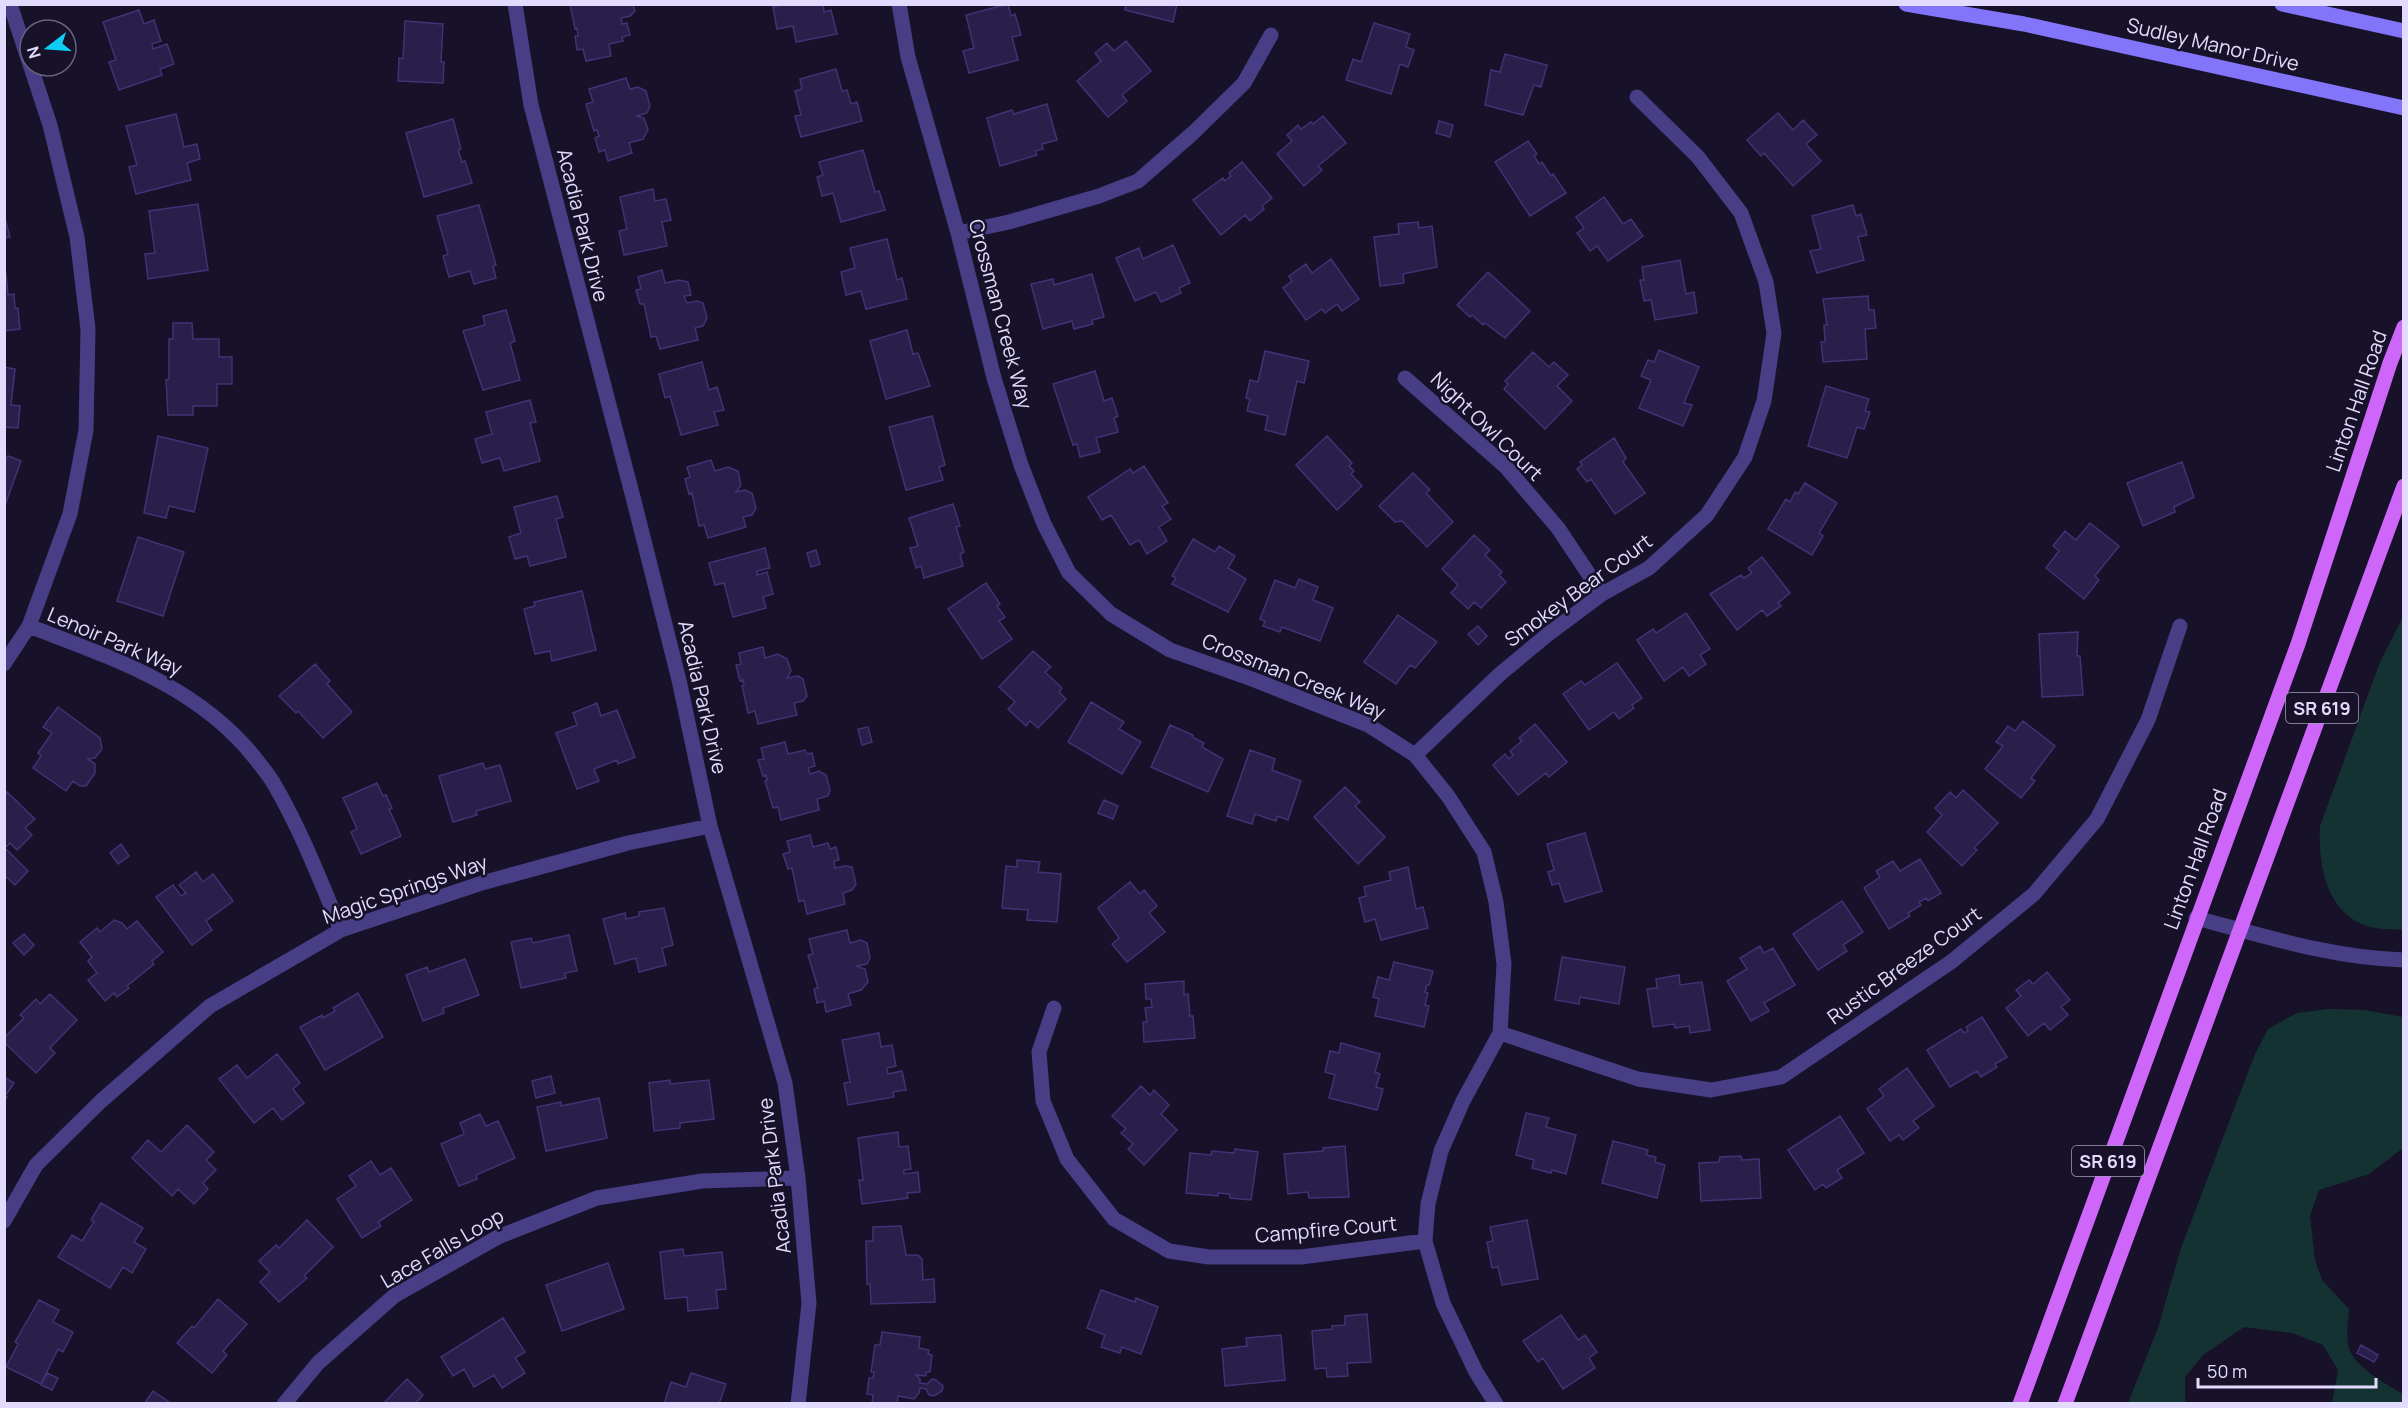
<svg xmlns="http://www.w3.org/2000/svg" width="2408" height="1408" font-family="Manrope,sans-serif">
	<rect width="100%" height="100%" fill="#171129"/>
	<path fill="#153233" d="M2403,617L2404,930H2403C2394,929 2384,930 2375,928C2327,919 2318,867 2320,826L2380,662Z
		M2328,1009L2364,1010L2403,1017V1148L2369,1174L2319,1190L2310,1216L2315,1260L2322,1280L2349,1309C2348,1322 2346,1335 2349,1348C2352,1365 2389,1386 2403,1394V1403H2332L2338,1370L2323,1345L2292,1333L2244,1327L2203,1355L2185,1377V1403H2128L2158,1328L2181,1248L2255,1054L2268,1029L2297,1013Z"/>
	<path fill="#2a1e4a" stroke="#443175" stroke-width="1.5" d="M570,4H633L635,11L630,16L621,18L622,24L627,23L630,35L622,37L623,41L609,44L611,56L586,61L583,49L577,50L575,36H578L577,28L575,29Z
		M786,4H823L824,12L831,10L837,34L796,42L793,26L777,29L773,7Z
		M1008,4L1011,16L1015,14L1021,35L1012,37L1018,60L969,73L963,51L974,48L966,15Z
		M1126,4H1177L1173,22L1125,10Z
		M139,10L144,24L154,20L161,41L152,44L153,49L167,44L174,64L160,69L162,75L119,90L109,62L116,60L103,22Z
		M405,21L443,24L441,62H444L443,83L398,81L399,58L403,59Z
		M1374,23L1410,34L1406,47L1414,50L1408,67L1400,64L1391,94L1346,80L1353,59L1361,62Z
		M1126,41L1151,71L1122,95L1127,101L1108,117L1077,81L1101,61L1095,53L1107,43L1114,51Z
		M1505,54L1547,65L1541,87L1534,85L1523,115L1485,105L1491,70L1500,72Z
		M836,69L842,91L847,90L851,104L857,102L862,121L801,137L795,116L801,115L795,91L802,89L800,79Z
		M626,78L630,89L638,87L646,91L650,106L647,113L637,116L644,118L648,130L643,139L629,143L632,153L608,161L605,150L599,152L595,138L599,136L597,130L594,131L586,104L593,102L589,89Z
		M1047,104L1057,140L1042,144L1043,149L1035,151L1037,155L1000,166L987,118L1012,110L1014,114Z
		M1778,113L1793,130L1803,120L1817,135L1806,144L1821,161L1793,186L1764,153L1761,156L1747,140Z
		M176,114L184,147L197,144L200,159L187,163L191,180L136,194L129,167L137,165L126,126Z
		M1323,116L1346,143L1318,166L1322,170L1304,186L1277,154L1292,141L1287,135L1298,125L1301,129L1311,122L1313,124Z
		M453,119L461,149L458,150L462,162L465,161L472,183L424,197L406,133Z
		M1439,121L1453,125L1450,137L1436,133Z
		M1528,141L1537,154L1534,156L1539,164L1542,162L1551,176L1553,174L1566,193L1530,216L1495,162Z
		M863,150L875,192L879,191L885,210L841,222L833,193L822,196L817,177L823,175L819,162Z
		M1242,162L1272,198L1262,206L1264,209L1250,221L1245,215L1221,235L1193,200L1223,178L1225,181L1231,176L1229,173Z
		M653,189L655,201L666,199L671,220L662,222L667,246L624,255L619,231L627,229L620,197Z
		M1604,197L1623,224L1631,219L1643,236L1608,261L1597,246L1590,251L1577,233L1584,228L1576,217Z
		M198,204L208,270L148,279L145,254L155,253L149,211Z
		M479,205L496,265L493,266L496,278L474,284L470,271L449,277L443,256L448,254L437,216Z
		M1853,205L1856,216L1861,214L1867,235L1858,237L1864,260L1817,273L1810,251L1821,249L1812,216Z
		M4,215L10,237L4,238Z
		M1418,222L1419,228L1432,226L1437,267L1403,274L1404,283L1380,286L1374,237L1399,234L1398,224Z
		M887,239L897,280L902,278L907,299L866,309L861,291L846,295L841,272L855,268L850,248Z
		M1173,245L1190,283L1179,288L1181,293L1161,302L1156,292L1135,301L1116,258L1139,248L1143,259Z
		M1331,259L1359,299L1342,311L1337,304L1325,313L1322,309L1306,320L1283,288L1292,281L1289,276L1306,264L1312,273Z
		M1680,260L1686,294L1694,292L1697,313L1655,320L1651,300L1644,301L1640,280H1644L1642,267Z
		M662,270L665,283L679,280L688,282L691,295L684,296L687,303L697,301L703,303L707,318L703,326L695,328L698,340L660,349L656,336L651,337L644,304H640L636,290L641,289L638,277Z
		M1488,272L1530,311L1505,338L1485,323L1483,325L1472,315L1470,317L1457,305Z
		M4,274H6L8,295L14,294L15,308H18L20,329L4,331Z
		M1092,274L1104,317L1092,320L1093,324L1074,329L1072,321L1043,329L1031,284L1053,279L1054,285Z
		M1868,296L1869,310H1874L1876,328L1865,329L1867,359L1823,362L1821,342H1825L1824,325H1827L1823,299Z
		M506,310L515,341L510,343L520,380L483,390L463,331L485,325L483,316Z
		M173,323H192L193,339H219V357H232V384H217V406H193V415H168L166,380L169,379V339H173Z
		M907,330L913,354L918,353L930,386L886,399L870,341Z
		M1659,350L1699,367L1684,403L1692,405L1683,426L1639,408L1651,380L1641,376L1648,360L1654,362Z
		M1265,351L1309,361L1304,383L1297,381L1285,435L1265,430L1268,416L1247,411L1250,399L1246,398L1250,380L1258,382Z
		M1533,352L1549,367L1554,362L1568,375L1557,386L1572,401L1545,429L1504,389L1508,384L1505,381Z
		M702,362L709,390L717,387L724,410L714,412L718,425L681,435L670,396L665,398L659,374Z
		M4,367L15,369L11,405L20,406L18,428L4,427Z
		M1095,371L1104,401L1112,398L1118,416L1114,418L1118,432L1096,438L1100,452L1080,457L1077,444L1073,445L1053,384Z
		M1826,386L1869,399L1865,411L1870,412L1864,429L1857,427L1847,458L1808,446Z
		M530,400L536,422L530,423L540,461L504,471L500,458L482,463L475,439L492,434L486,412Z
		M932,416L945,465L939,467L943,480L906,490L889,427Z
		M158,436L208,448L194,512L169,506L166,518L144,513Z
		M1327,436L1352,463L1349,466L1354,471L1351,474L1362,486L1337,510L1296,465Z
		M1614,438L1626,458L1623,462L1645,493L1615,514L1591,479L1587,482L1577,469L1582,465L1580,462Z
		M8,456L21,461L4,508V463Z
		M711,460L715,471L728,467L738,471L741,485L736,492L745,490L752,493L756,508L752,515L743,517L746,527L708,538L704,525L699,526L692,493L689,494L685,479L690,477L687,467Z
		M2182,462L2194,497L2174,507L2175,512L2143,526L2127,483Z
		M1144,466L1168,503L1162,506L1171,519L1159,527L1167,541L1147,554L1139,540L1130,545L1111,515L1102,520L1088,497L1130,469L1133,473Z
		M1413,473L1430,490L1426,493L1453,522L1427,547L1402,521L1395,522L1379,506Z
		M1805,483L1837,503L1819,533L1823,536L1812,555L1768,529L1786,499L1790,502L1795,492L1798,494Z
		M557,496L563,517L556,519L566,557L530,566L527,556L515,559L509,537L521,533L514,507Z
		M953,504L960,526L956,527L964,552L960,554L963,566L924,578L921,566L916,568L910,548L918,546L909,518Z
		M2090,523L2119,546L2095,576L2099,580L2084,599L2046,568L2059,551L2053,546L2065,531L2076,540Z
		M1474,535L1490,550L1485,555L1502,572L1499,575L1506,582L1481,608L1474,602L1468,609L1451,593L1458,585L1442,569Z
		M138,537L184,552L163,616L117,601Z
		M1193,539L1215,552L1219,546L1235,556L1228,568L1246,579L1228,612L1172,584L1176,578L1172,576Z
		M765,548L770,568L757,571V575L767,572L773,594L763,597L766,608L733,617L724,583L715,585L709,563Z
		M816,550L820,564L811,567L807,553Z
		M1762,557L1790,593L1778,603L1781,606L1767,616L1762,610L1737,630L1710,594L1741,575L1744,578L1752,573L1748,568Z
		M1299,579L1318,587L1313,600L1333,608L1320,641L1282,627L1280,632L1263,626L1265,621L1260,619L1275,580L1295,588Z
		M986,583L1000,604L997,606L1005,617L999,621L1012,639L982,659L948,609Z
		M582,591L596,650L552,661L550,651L535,654L524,609L535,606L534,602Z
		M1686,613L1710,649L1700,655L1706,664L1689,676L1683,667L1664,681L1637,640L1653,629L1656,633Z
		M1398,615L1437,642L1415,668L1410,665L1396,684L1364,662Z
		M1478,626L1487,636L1478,645L1468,634Z
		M2078,632L2077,656H2080L2083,695L2042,697L2039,634Z
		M763,647L765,658L778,654L787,659L791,671L787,678L798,676L803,679L807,696L803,701L794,703L797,715L758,724L755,711L748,713L742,686L744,685L743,680L740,681L736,665L741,664L739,653Z
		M1033,651L1051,667L1045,672L1062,688L1059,692L1066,699L1038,728L1030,721L1026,726L1008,709L1015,702L999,687Z
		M1617,663L1642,698L1632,705L1634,708L1619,719L1614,712L1589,730L1563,694L1581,681L1585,685Z
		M315,664L330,681L327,684L352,712L323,738L298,711L296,713L279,696Z
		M1091,702L1124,722L1119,729L1141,742L1122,774L1068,742Z
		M597,703L601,716L617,710L635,757L618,764L617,760L594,769L599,781L577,789L556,733L577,725L573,713Z
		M58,707L100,738L102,749L95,758L88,759L95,764V773L86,786H80L73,781L66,791L33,768L41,756L38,753L52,733L43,727Z
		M2023,721L2055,746L2031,778L2035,781L2021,798L1985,769L2003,746L1996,742L2008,726L2015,731Z
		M1535,724L1567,762L1549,777L1546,773L1518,795L1493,765L1505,754L1509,759L1513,755L1510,751L1522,741L1519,738Z
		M1170,725L1193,735L1192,737L1204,743L1202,747L1223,759L1208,792L1151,767Z
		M868,727L872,742L862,745L858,729Z
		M785,742L788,754L805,750L807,754L812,753L815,766L808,768L810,774L819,771L826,775L830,790L828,796L817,799L819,810L781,820L778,807L773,808L765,781L767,780L766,775L763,776L758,760L764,759L761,748Z
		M1250,750L1275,759L1272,770L1301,781L1288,820L1277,816L1276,821L1255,814L1252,824L1227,816Z
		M483,763L485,769L500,765L511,801L476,811L477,815L453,822L439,776Z
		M377,783L383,796L386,795L392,808L389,809L401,836L361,854L351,832L357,829L343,798Z
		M1345,787L1360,802L1355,806L1385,837L1358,864L1314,817Z
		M1963,790L1998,823L1974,848L1977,850L1962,866L1927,832L1942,815L1935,808L1950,792L1956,798Z
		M7,792L35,819L25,828L32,835L17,850L10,843L5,848L28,871L15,885L4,875V795Z
		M1104,800L1118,806L1113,819L1098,813Z
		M1585,833L1602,891L1565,902L1559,883L1552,885L1548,872L1554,870L1547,844Z
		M810,835L813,847L828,843L830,849L836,847L839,860L834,861L835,868L845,866L852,867L856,884L852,890L843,893L845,904L807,914L804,900L799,902L792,868L788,869L783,854L790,852L787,841Z
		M121,844L129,856L118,864L110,853Z
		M1920,859L1941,893L1928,901L1926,898L1919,902L1921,905L1908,913L1910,916L1889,929L1864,888L1880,877L1876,871L1893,861L1900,871Z
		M1017,860L1040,862L1038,872L1061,874L1057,922L1027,920L1028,910L1002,908L1006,866L1017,867Z
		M1408,867L1416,909L1423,907L1428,928L1381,940L1375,919L1365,922L1359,898L1366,896L1364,887L1391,880L1389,872Z
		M196,872L203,882L213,874L233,901L206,921L212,930L192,945L156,897L173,885L181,896L186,893L179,885Z
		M1130,882L1140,894L1144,890L1157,906L1149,913L1165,932L1127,962L1112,944L1119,938L1098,908Z
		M1842,901L1863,932L1843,945L1847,951L1818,970L1793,934Z
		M664,908L673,945L662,948L666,965L639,972L636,958L615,964L603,919L625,913L626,919L639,916V912Z
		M114,920L122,923L127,929L137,921L163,952L152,961L154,964L127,986L129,988L117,997L114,993L105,1001L88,980L97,973L88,961L92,957L80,942L97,928L100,932Z
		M847,930L850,943L861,940L867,943L870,958L867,964L856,966L865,969L868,982L861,990L848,994L851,1005L826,1012L824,1001L817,1003L814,989L818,988L808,955L813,954L809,939Z
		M24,934L34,945L24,955L13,943Z
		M569,935L577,971L565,973L566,978L521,988L511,942L531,938L533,943Z
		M1760,946L1764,953L1773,948L1795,985L1764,1003L1769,1011L1751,1021L1727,981L1747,969L1740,958Z
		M1562,957L1625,967L1619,1004L1580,997L1579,1004L1555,1000Z
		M465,959L479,995L443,1008L444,1013L423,1021L406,975L427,967L429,972Z
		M1394,962L1433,971L1429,985H1427L1425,992L1428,993L1425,1005L1429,1006L1424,1027L1375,1016L1379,999L1373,997L1378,977L1389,980Z
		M2047,972L2070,1000L2061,1007L2068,1015L2050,1030L2044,1023L2028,1036L2006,1008L2021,996L2016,990L2029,980L2033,984Z
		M1679,975L1680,985L1702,982L1710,1030L1690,1033L1689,1026L1675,1028L1674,1024L1653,1027L1647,989L1657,988L1656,979Z
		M1184,981V995L1188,994L1190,1016H1193L1195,1038L1144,1042L1143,1022H1147L1145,1008L1152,1007L1151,999H1146L1145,984Z
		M358,993L383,1037L325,1070L300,1027L322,1015L323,1018L335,1011L333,1008Z
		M50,994L77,1020L50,1048L55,1053L36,1073L4,1042V1038L24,1018L20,1015L36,999L40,1004Z
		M1982,1017L2007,1057L1995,1064L1997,1067L1981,1077L1977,1071L1950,1087L1927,1050L1961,1029L1964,1033L1968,1031L1966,1027Z
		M879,1033L881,1047L892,1045L896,1066L887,1068L888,1074L902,1071L906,1090L893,1092L894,1097L848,1105L844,1083L850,1082L842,1040Z
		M1341,1043L1380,1054L1375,1072L1380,1074L1376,1087L1383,1089L1377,1110L1329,1098L1335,1075L1325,1072L1330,1051L1339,1053Z
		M277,1054L300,1083L293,1089L304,1103L282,1120L273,1108L254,1123L219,1079L237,1065L247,1078Z
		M1907,1068L1934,1106L1913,1121L1919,1128L1903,1140L1899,1135L1890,1141L1867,1109L1884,1096L1879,1089Z
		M551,1076L555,1093L536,1098L532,1081Z
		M4,1077L14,1083L5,1096L7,1097L4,1101Z
		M670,1080V1084L709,1080L714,1119L680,1123V1128L654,1131L649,1083Z
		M1141,1086L1150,1095L1154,1090L1169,1105L1161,1114L1177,1130L1144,1165L1128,1149L1133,1144L1121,1133L1126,1129L1112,1116Z
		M599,1098L607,1138L546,1151L537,1107L561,1102V1106Z
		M1526,1113L1549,1118L1546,1127L1576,1135L1566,1174L1552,1170L1551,1173L1532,1168L1534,1160L1516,1155Z
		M480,1114L486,1126L498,1121L515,1158L476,1175L477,1179L459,1186L441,1144L464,1134L460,1123Z
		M1840,1116L1864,1153L1837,1170L1842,1178L1826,1188L1823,1184L1815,1190L1788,1150Z
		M187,1125L214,1152L206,1160L216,1170L203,1183L208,1189L194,1204L178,1189L172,1196L132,1158L148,1140L161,1152Z
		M898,1132L899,1147L908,1146L911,1169L904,1170V1174L918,1172L920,1192L907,1193L908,1198L862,1204L859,1180H863L858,1138Z
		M1613,1141L1648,1150L1646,1155L1656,1157L1655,1162L1665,1165L1657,1198L1602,1183Z
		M1345,1146L1349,1197L1309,1198L1308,1192L1288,1194L1284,1154L1323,1151V1148Z
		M1235,1149L1258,1152L1251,1200L1230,1198V1194L1218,1193V1196L1186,1193L1190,1153L1211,1155L1212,1151L1234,1153Z
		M1741,1156L1742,1160L1759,1159L1761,1198L1701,1201L1699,1163L1719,1162L1720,1157Z
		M371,1161L380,1175L391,1168L412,1200L378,1222L381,1226L362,1238L337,1199L356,1186L349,1176Z
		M101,1203L143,1228L134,1242L146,1249L132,1273L123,1267L110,1288L58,1257L72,1235L82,1241L94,1222L91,1220Z
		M307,1220L333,1247L304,1276L307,1278L279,1302L260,1282L270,1272L259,1261L276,1245L279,1248Z
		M1527,1220L1538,1279L1502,1285L1498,1267L1492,1268L1487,1242L1493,1241L1490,1227Z
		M901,1226L906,1255H918L922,1259L923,1280L934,1279L935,1302L871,1304L870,1284H867L866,1241H873V1227Z
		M683,1249L684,1256L722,1252L726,1289L716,1290L718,1308L688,1311L687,1297L665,1299L660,1252Z
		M608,1263L624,1309L562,1331L546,1285Z
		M1101,1290L1135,1302L1136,1298L1158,1307L1141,1354L1122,1347L1120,1353L1101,1347L1105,1335L1087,1328Z
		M218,1299L247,1324L223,1351L227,1355L212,1373L177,1343L192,1326L194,1328Z
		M39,1300L59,1310L53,1322L73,1332L63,1352L58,1349L41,1384L6,1367L18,1344L15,1342Z
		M1367,1314L1371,1362L1347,1363L1348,1376L1327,1377L1326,1368L1315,1369L1312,1331L1332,1329V1326L1345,1325V1316Z
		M1561,1315L1578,1340L1585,1335L1597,1352L1589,1358L1595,1368L1563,1389L1543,1358L1538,1362L1523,1341Z
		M503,1318L525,1352L515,1358L525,1373L502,1388L494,1375L474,1387L464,1369L453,1376L441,1357Z
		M882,1332L920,1337L919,1348L929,1350L928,1354L932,1355L930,1372H926V1376L916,1375L920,1379V1383L927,1384L932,1379L936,1380L943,1386L942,1391L934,1396L929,1395L926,1389L920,1388L919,1393L914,1399L898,1396L897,1404H872L873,1395L867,1394L869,1378H873L874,1372H871L875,1345H880Z
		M1281,1335L1285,1380L1225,1386L1222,1349L1247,1346L1246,1338Z
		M2361,1345L2378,1355L2374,1362L2357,1353Z
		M47,1373L58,1378L52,1390L41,1385Z
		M691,1373L726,1384L719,1404H664L671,1382L686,1387Z
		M407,1379L423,1395L415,1404H383Z
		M153,1391L172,1404H144Z"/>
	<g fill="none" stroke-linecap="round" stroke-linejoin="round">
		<path stroke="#473e86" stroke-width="15" d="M515,4L531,105L635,505L679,680L710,826L785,1083L798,1178L809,1303L798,1404
			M899,4L908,57L958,233L994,378L1021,465L1044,524L1069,573L1111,614L1170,650L1252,679L1368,725L1415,755L1448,796L1484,852L1496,902L1504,964L1500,1033L1463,1101L1441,1151L1428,1204L1425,1241L1443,1303L1476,1372L1496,1404
			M958,233L1009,222L1099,196L1138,181L1193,133L1244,83L1271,35
			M1405,378L1505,466L1558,528L1602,594
			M29,626C112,658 198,686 255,758C261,766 269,775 274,784C301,830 320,880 341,930
			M4,664L29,626L70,514L86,430L88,329L77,237L50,125L10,4
			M1415,755L1500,674L1547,635L1602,594L1649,568L1707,515L1745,457L1764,401L1774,333L1766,282L1741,213L1698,157L1637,97
			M2196,918C2264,936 2332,958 2404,960
			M1054,1008L1039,1052L1043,1101L1067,1159L1114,1219L1169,1251L1209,1257H1301L1425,1241
			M1500,1033L1638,1079L1711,1090L1781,1077L1951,962L2034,894L2097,819L2148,720L2180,626
			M4,1221L36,1165L101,1101L210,1006L341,930L482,883L628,843L710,826
			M284,1404L318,1363L394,1296L498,1237L597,1198L702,1181L798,1178"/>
		<path stroke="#8375fa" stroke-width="15" d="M1906,4L2024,24L2404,108
			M2282,4L2404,31"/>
		<path stroke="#ce66fa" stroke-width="15" d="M2020,1404L2298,644L2390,363L2404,327
			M2065,1404L2404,486"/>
	</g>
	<g text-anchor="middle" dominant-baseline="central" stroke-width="5" stroke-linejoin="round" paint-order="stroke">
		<g fill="#171129" stroke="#a59ebe" stroke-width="1.5">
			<rect x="2286" y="693" width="72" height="30" rx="4.5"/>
			<rect x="2072" y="1146" width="72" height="30" rx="4.5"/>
		</g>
		<g font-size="18" font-weight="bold" fill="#e2dbfe">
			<text x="2322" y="708">SR 619</text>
			<text x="2108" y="1161">SR 619</text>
		</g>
		<g font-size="20" fill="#e2dbfe" stroke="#171129">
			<text transform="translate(2213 44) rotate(13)">Sudley Manor Drive</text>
			<text transform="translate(583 225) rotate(76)">Acadia Park Drive</text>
			<text transform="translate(1001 314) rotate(75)">Crossman Creek Way</text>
			<text transform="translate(2356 401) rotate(-71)">Linton Hall Road</text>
			<text transform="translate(1487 426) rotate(44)">Night Owl Court</text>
			<text transform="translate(1578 590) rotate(-36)">Smokey Bear Court</text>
			<text transform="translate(115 641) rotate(23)">Lenoir Park Way</text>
			<text transform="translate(1294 676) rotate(22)">Crossman Creek Way</text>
			<text transform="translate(703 697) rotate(77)">Acadia Park Drive</text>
			<text transform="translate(2195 859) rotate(-70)">Linton Hall Road</text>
			<text transform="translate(405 889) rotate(-19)">Magic Springs Way</text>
			<text transform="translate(1904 965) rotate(-36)">Rustic Breeze Court</text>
			<text transform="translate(774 1176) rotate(-97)">Acadia Park Drive</text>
			<text transform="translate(1326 1229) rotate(-5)">Campfire Court</text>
			<text transform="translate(442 1248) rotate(-30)">Lace Falls Loop</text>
		</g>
	</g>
	<rect width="2408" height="1408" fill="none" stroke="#e2dbfe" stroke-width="12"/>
	<g transform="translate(48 48) rotate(253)"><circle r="28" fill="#171129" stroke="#68627e" stroke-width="1.5"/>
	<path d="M0-4.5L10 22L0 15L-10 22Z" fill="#0ecef7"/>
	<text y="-9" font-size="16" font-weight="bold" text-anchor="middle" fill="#e2dbfe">N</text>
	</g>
	<path d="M2198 1378v9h178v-9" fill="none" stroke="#e2dbfe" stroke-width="3"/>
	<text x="2207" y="1378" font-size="18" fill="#e2dbfe" stroke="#171129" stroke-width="4.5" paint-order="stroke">50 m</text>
</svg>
